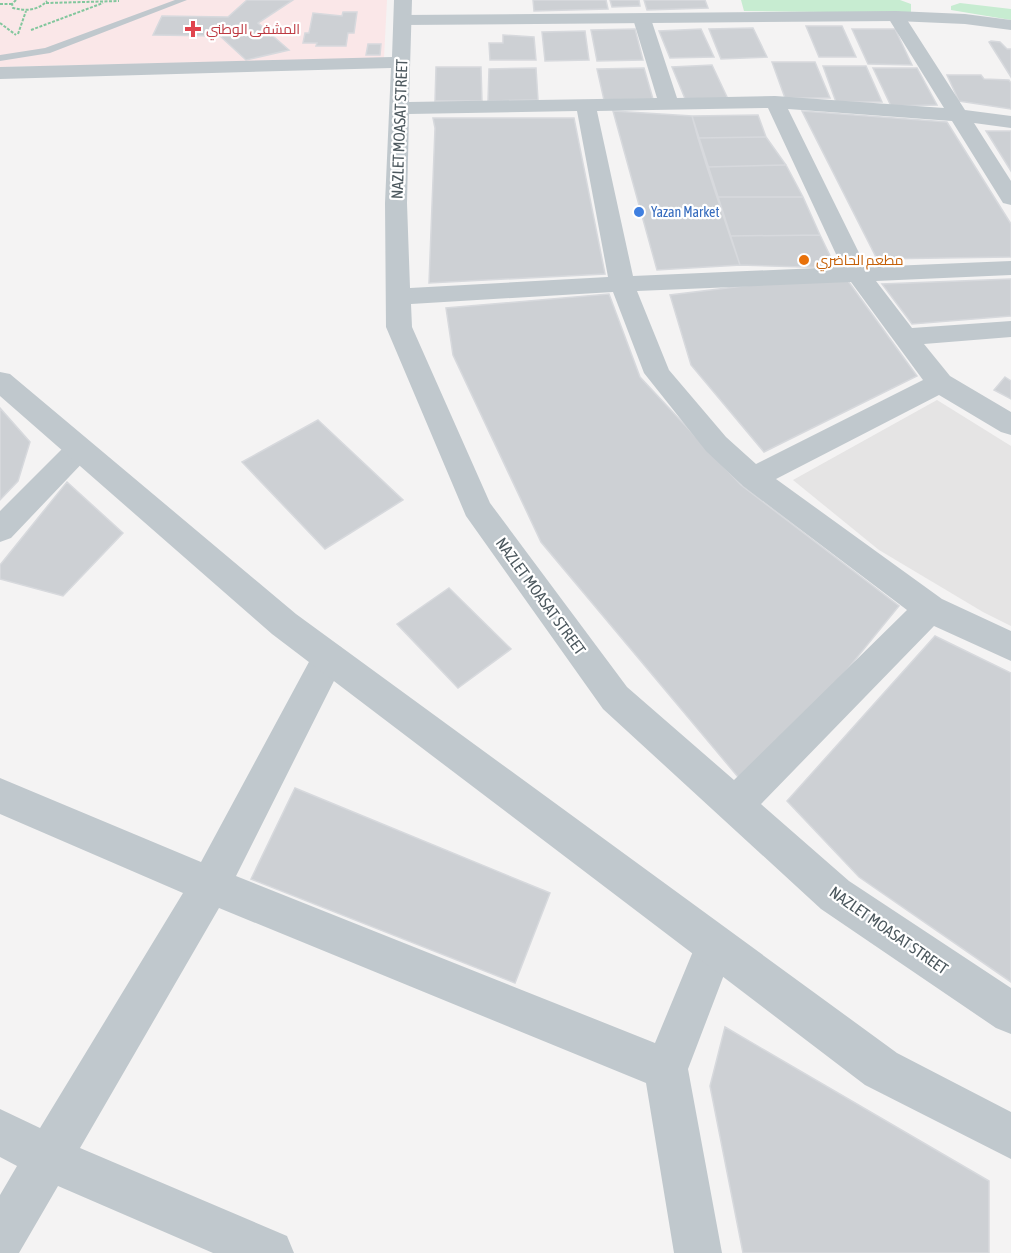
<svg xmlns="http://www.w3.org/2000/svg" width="1011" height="1253" font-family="'Asap Condensed',Cairo,sans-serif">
	<rect width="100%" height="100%" fill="#f4f3f3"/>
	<path fill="#e5e4e4" d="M937,400L1011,446V626L983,612L879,550L793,480Z"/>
	<path fill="#fae7e8" d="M0,0H387L384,58L0,67Z"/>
	<path fill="#c7ecd1" d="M741,0H900L911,4V13L744,11Z
		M960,3L1011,9V20L951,10V6Z"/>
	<path fill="#cdd0d4" stroke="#d7d9dd" stroke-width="1.5" d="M247,0H293L258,23L289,50L246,60L220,36L153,35L162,16L228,17Z
		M533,0H606L608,9L534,11Z
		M610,0H639L640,6L612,7Z
		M644,0H705L708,8L647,10Z
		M343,12H357L354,33H348L346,46H316L317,43H303L305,33H309L313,13L342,16Z
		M806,26H842L856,57H819Z
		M753,28L767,57L721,59L709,29Z
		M635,29L643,60L597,61L591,30Z
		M701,29L714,57L670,58L659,31Z
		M852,29H895L912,65L868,64Z
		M585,31L589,60L545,61L542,32Z
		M503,35L534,37L536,60H490L489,43H503Z
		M991,41L1000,42L1007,49H1011V77L989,42Z
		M368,44H381L380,55H366Z
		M772,62H815L830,98H785Z
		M712,65L728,99L686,101L672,67Z
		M823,66H866L882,102H836Z
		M436,67H481L482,101H435Z
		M536,68L538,100L488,101L489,69Z
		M644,68L653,99L604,100L597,69Z
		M873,68H917L937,105L891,106Z
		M947,75H981L984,79L1009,80L1011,83V109L959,101Z
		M613,111L692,116L740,265L657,270Z
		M802,111L947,122L1011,224V257L877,259Z
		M758,115L766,137L698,138L692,116Z
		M433,118H574L605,274L429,283L435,128Z
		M986,131H1011V171Z
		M766,137L786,165L707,167L698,138Z
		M786,165L803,197H717L707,167Z
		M717,197H803L820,235L730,236Z
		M820,235L836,268L740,265L730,236Z
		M843,274L917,376L764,452L691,365L670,295Z
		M1011,279V316L912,324L882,284Z
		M609,294L640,377L741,485L899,606L749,790L541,542L453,355L446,308Z
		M1005,377L1011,381V399L994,390Z
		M0,408L30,442L18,481L0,500Z
		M318,420L403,500L325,549L242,462Z
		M67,482L123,533L63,596L0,579V565Z
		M449,588L511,649L458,688L397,624Z
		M935,636L1011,673V982L859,877L787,801Z
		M295,788L550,893L515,983L251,879Z
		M725,1027L989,1181V1253H743L710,1086Z"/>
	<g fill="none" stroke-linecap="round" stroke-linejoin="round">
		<path stroke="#82c79d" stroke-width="2" stroke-dasharray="3 1.5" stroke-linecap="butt" d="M16,0L12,4L13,8C26,11 37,11 47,1
			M46,3L119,1
			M0,4H12
			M0,23L16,35
			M31,30L103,3
			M18,34L26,11"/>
		<path fill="#c0c8cd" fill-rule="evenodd" d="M175,0H187L50,53L0,61V55L45,48Z"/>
		<path fill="#c0c8cd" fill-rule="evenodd" d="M394,0H412L409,102L657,98L633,19L636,15H648L651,19L677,98L775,96L944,108L887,16L890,12H902L965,110L1011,116V128L974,123L1011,181V205L1003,203L952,121L788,109L866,267L1011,261V275L876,281L912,328L1011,321V337L924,344L950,376L1011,412V435L1001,432L939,395L776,479L942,599L1011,631V661L934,626L761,804L849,881L1011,988V1034L996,1028L821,909L603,709L466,516L386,327L385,203L391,68L0,79V67L392,57ZM768,108L842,267L633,276L597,111ZM577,111L608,277L410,288L407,203L409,114ZM851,282L923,380L756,464L726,437L669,370L637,291ZM613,292L644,373L706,451L743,486L907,610L734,780L627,687L490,503L412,327L411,304Z
			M79,439L89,442L93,449L89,456L11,538L0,542V511L69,442Z
			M329,643L341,647L346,657L236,876L655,1043L701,932L715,926L729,932L735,946L688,1069L722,1253H674L646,1083L219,908L80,1148L287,1236L294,1253H213L58,1186L19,1253H0V1195L17,1166L0,1157V1109L40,1128L183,893L0,814V778L201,862L317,647Z"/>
		<path fill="#c0c8cd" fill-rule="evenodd" d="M896,11L965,14L1011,20V30L965,24L896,21L403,25L397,24L394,20L397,16L403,15Z
			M0,372L10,374L296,614L897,1053L1011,1112V1159L865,1085L701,960L272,634L0,396Z"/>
	</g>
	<path fill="#e0444e" stroke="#fff" stroke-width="2" d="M190 20h6v6h6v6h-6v6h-6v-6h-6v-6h6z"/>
	<circle fill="#3f7fe0" stroke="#fff" stroke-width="2" cx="639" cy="212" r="6"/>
	<circle fill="#e8710a" stroke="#fff" stroke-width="2" cx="804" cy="260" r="6"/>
	<g text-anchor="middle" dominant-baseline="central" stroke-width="4.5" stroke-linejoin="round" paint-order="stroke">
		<g font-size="14" fill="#be3a42" stroke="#fff" text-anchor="start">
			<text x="206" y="29">المشفى الوطني</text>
		</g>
		<g font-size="14" fill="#366cbe" stroke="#fff" text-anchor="start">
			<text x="651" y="212">Yazan Market</text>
		</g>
		<g font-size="14" fill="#c56008" stroke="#fff" text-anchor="start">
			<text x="816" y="260">مطعم الحاضري</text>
		</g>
		<g font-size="16" fill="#4c585e" stroke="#fff">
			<text transform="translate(399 129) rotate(-88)">NAZLET MOASAT STREET</text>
			<text transform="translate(541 596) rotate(54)">NAZLET MOASAT STREET</text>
			<text transform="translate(889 930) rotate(35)">NAZLET MOASAT STREET</text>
		</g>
	</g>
</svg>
